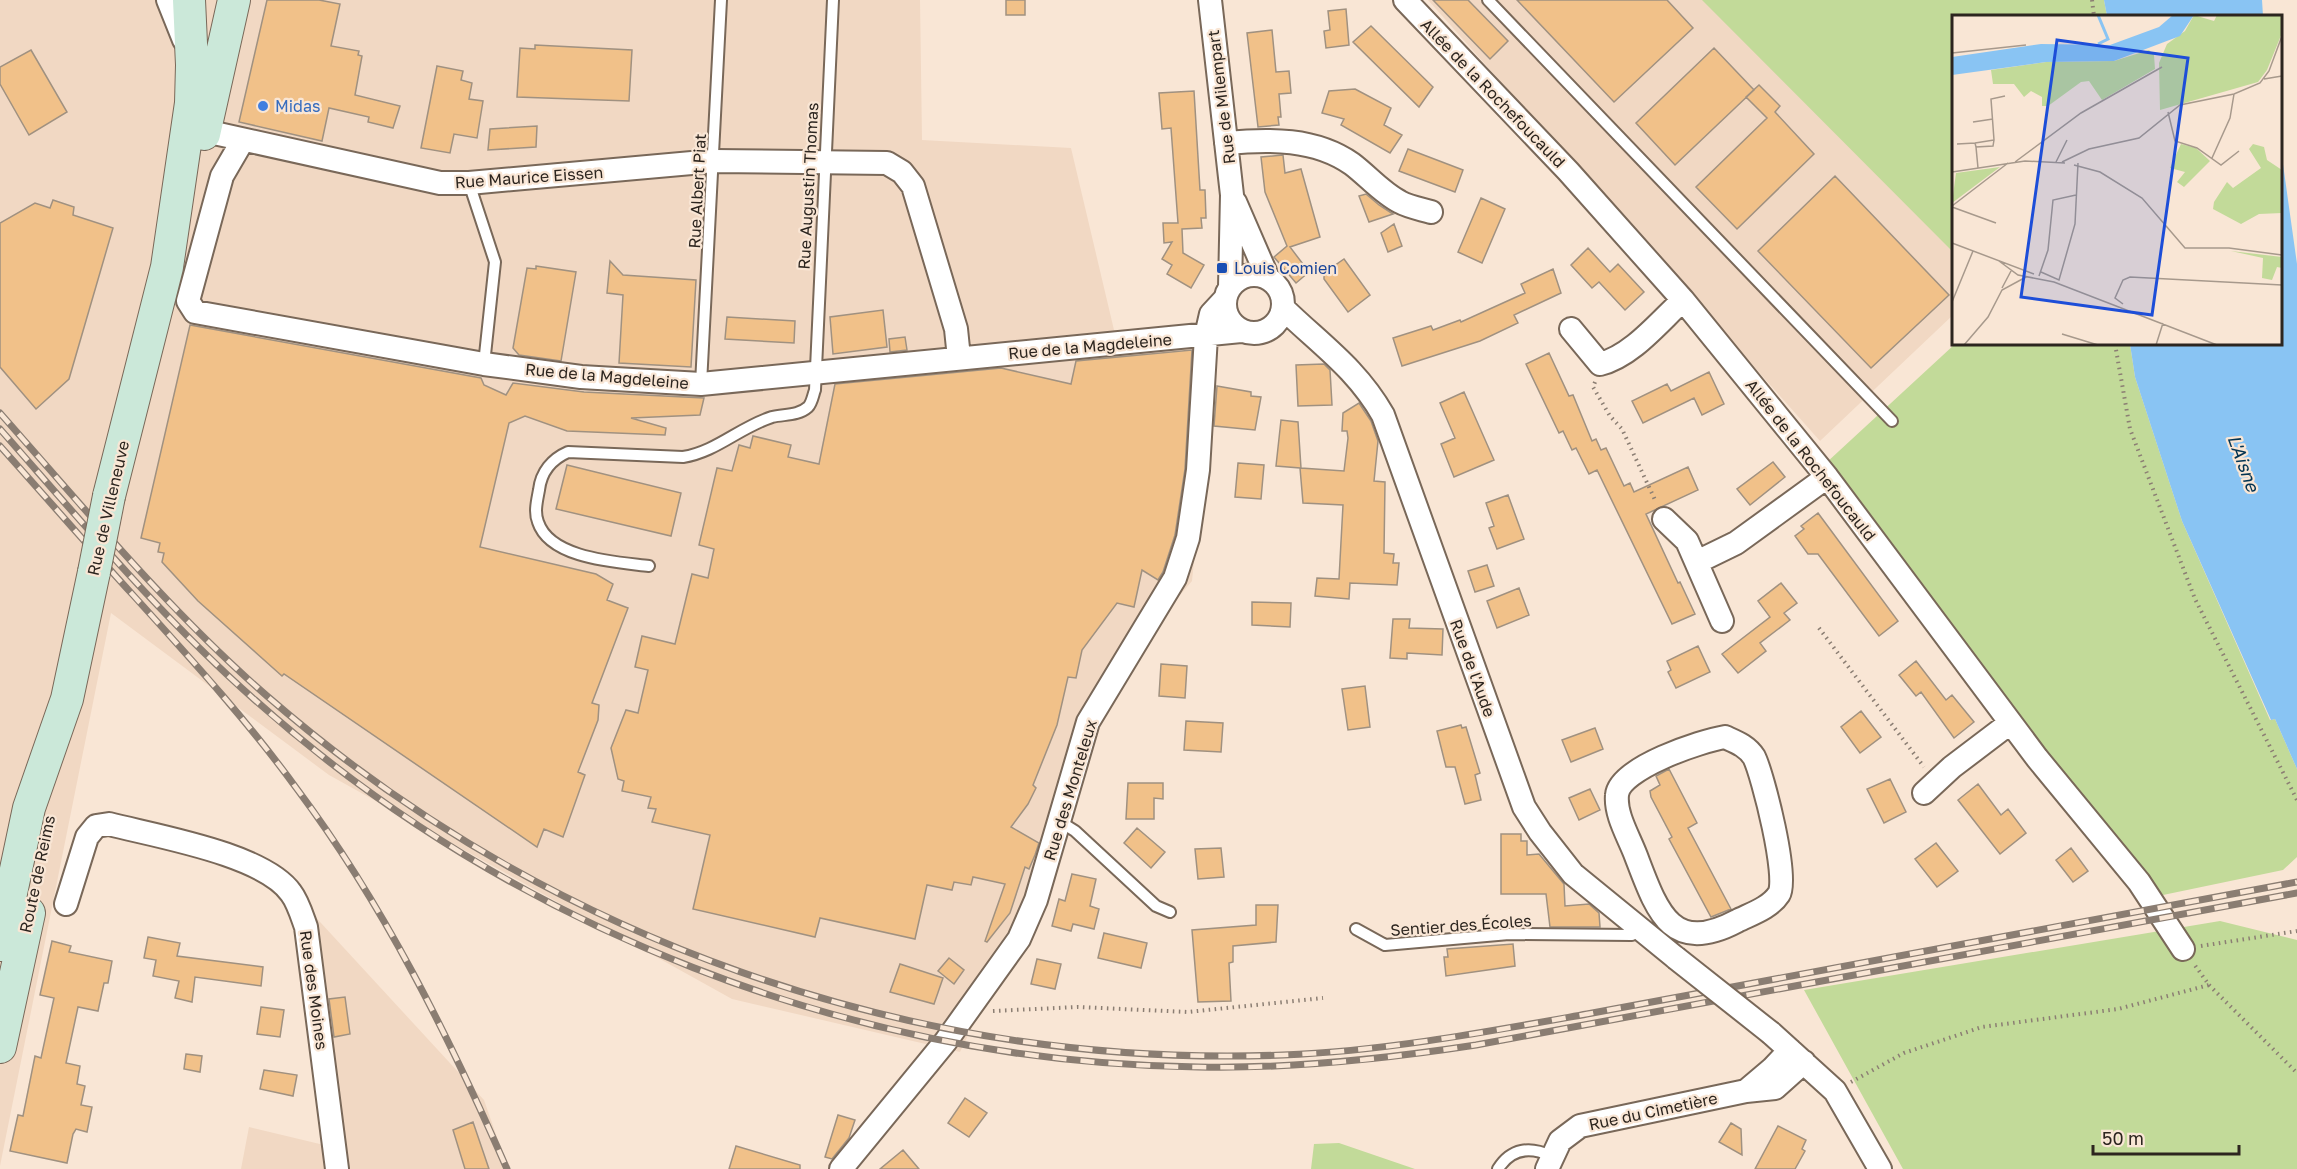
<svg xmlns="http://www.w3.org/2000/svg" width="2297" height="1169" font-family="'Golos Text',sans-serif">
	<rect width="100%" height="100%" fill="#f9e6d5"/>
	<path fill="#f1d8c3" d="M0,0H920L922,140L1071,148L1114,330H1217L1192,581L1082,711L1039,887L960,1052L732,999L329,775L111,613L0,1166Z
		M1428,0H1767L1953,229V315L1820,441Z
		M309,910L484,1100L508,1169H241L249,1127L324,1145Z"/>
	<path fill="#c2da99" d="M1702,0H2104L2107,16H1954L1953,252Z
		M1955,344H2130L2135,377L2182,521L2270,720L2275,719L2297,769V857L2283,870L2163,895L2101,824L1826,463Z
		M2220,921L2297,940V1169H1903L1804,990Z
		M1339,1143L1415,1169H1311L1314,1144Z"/>
	<path fill="#89c4f3" d="M2104,0H2262L2263,16H2107Z
		M2281,150L2297,264V769L2275,719L2271,720L2182,521L2135,377L2130,344H2280Z"/>
	<path fill="#f1c189" stroke="#a09180" stroke-width="1.5" d="M267,0H319L340,4L331,46L359,51L358,55L362,56L355,95L400,106L393,128L368,122L369,117L329,108L322,141L239,122Z
		M1006,0H1025V15H1006Z
		M1433,0H1468L1508,41L1490,59Z
		M1517,0H1667L1693,28L1614,102Z
		M1346,9L1349,45L1326,48L1324,31L1330,30L1328,11Z
		M1371,26L1433,87L1419,107L1353,42Z
		M1272,30L1276,72L1289,71L1291,93L1279,94L1281,117H1278L1279,125L1258,127L1247,33Z
		M535,45L632,50L629,101L517,97L520,48L535,49Z
		M1714,48L1754,90L1675,165L1636,123Z
		M31,50L67,112L29,135L0,84V67Z
		M437,66L463,71L461,80L472,83L469,99L483,101L477,138L454,134L450,153L421,148Z
		M1759,85L1780,106L1775,112L1814,154L1737,229L1696,187L1767,118L1746,97Z
		M1355,89L1391,108L1384,125L1402,135L1390,153L1341,125L1344,119L1322,113L1329,91Z
		M1194,91L1200,190H1205L1206,218H1201L1202,228L1182,229L1183,253L1204,265L1191,288L1167,274L1172,265L1162,259L1172,242L1164,243L1163,223H1178L1171,128L1162,129L1159,93Z
		M537,126L536,147L488,150L490,129Z
		M1408,149L1463,170L1455,192L1399,171Z
		M1283,155L1285,173L1301,169L1320,237L1290,247L1309,272L1296,283L1274,257L1287,246L1265,192L1261,157Z
		M1835,176L1949,295L1871,368L1758,251Z
		M1366,194L1379,205L1393,214L1369,222L1359,196Z
		M1481,198L1505,209L1482,263L1458,252Z
		M53,200L74,207L73,215L113,228L69,379L36,409L0,367V223L35,203L50,208Z
		M1394,224L1402,246L1388,252L1381,233Z
		M1588,248L1610,272L1618,264L1644,292L1625,310L1599,282L1592,288L1571,265Z
		M1344,259L1370,295L1348,312L1324,279V273Z
		M610,261L623,275L696,280L691,367L619,363L623,295L607,293Z
		M536,266L576,272L561,361L519,355L513,348L527,268L536,269Z
		M1553,269L1561,293L1514,315L1518,323L1480,341L1402,366L1393,338L1431,326L1433,330L1460,320L1461,322L1525,293L1521,284Z
		M883,310L887,347L833,354L830,317Z
		M727,317L795,321L794,343L725,339Z
		M190,325L481,378L484,385L506,395L513,383L584,392L704,398L700,415L631,418L666,428L665,435L567,431L525,416L509,423L480,547L596,574L613,584L607,600L628,608L592,703L599,705L598,720L578,772L585,775L563,837L544,829L537,847L284,674L282,676L198,601L162,562L164,553L158,552L160,543L141,538Z
		M905,337L907,350L890,352L889,339Z
		M1192,350L1185,469L1175,535L1163,572L1158,580L1142,570L1134,607L1117,603L1082,650L1076,678L1068,677L1057,725L1033,785L1036,788L1028,804L1011,827L1039,843L1035,855L1029,869L1025,867L1010,913L987,942L985,941L1005,884L973,877L971,885L954,882L952,890L927,885L915,939L820,918L815,937L693,909L710,835L652,822L656,809L648,808L651,797L622,791L624,781L618,779L611,748L626,710L638,713L648,670L635,667L642,636L675,644L692,574L708,578L714,549L699,545L717,468L732,471L739,445L750,448L753,436L791,445L788,457L819,464L835,384L1001,368L1071,384L1076,361Z
		M1549,353L1569,396L1573,395L1592,441L1596,439L1601,450L1606,448L1624,486L1630,483L1634,492L1688,467L1698,490L1646,514L1678,583L1680,582L1695,614L1672,624L1597,470L1589,474L1576,448L1572,450L1563,431L1559,433L1526,364Z
		M1324,364L1330,370L1332,405L1298,406L1296,365Z
		M1709,372L1724,404L1702,415L1694,398L1643,423L1632,401L1667,384L1671,391Z
		M1217,386L1251,392V396L1261,397L1255,430L1214,426Z
		M1464,392L1494,460L1454,477L1441,444L1455,438L1440,403Z
		M1359,403L1371,421L1378,441L1374,481L1385,482L1384,553L1394,554L1393,563H1399L1397,585L1350,583L1349,599L1315,596L1317,578L1339,579L1343,505L1303,503L1300,468L1276,466L1281,420L1298,422L1301,468L1344,471L1348,438L1347,431H1342L1343,413Z
		M1773,462L1785,477L1750,505L1737,489Z
		M1238,463L1264,465L1261,499L1235,497Z
		M567,465L681,493L671,536L556,509Z
		M1508,495L1524,539L1497,549L1489,528L1494,526L1486,503Z
		M1818,513L1898,621L1879,636L1818,554H1808L1795,536L1804,529L1801,526Z
		M1487,565L1494,586L1475,592L1468,571Z
		M1781,583L1797,603L1784,613L1790,620L1760,643L1766,651L1738,673L1722,654L1770,617L1758,601Z
		M1519,588L1529,615L1497,628L1487,601Z
		M1252,602L1291,603L1290,627L1252,625Z
		M1393,619H1410L1409,628L1443,629L1442,655L1407,653V659L1390,658Z
		M1698,646L1710,672L1676,688L1668,672L1671,670L1667,661Z
		M1916,661L1946,700L1952,695L1974,722L1954,738L1921,692L1916,696L1899,675Z
		M1161,664L1187,666L1185,698L1159,696Z
		M1365,686L1370,727L1348,730L1342,689Z
		M1861,711L1881,737L1860,753L1841,727Z
		M1186,721L1223,723L1221,752L1184,750Z
		M1461,725L1462,728L1466,727L1480,773L1475,775L1481,800L1465,804L1455,767H1446L1437,731Z
		M1595,728L1603,749L1571,762L1562,740Z
		M1669,769L1697,823L1688,828L1731,909L1711,917L1669,839L1672,837L1651,797L1650,791L1660,785L1656,776Z
		M1890,779L1906,812L1884,823L1867,789Z
		M1128,783H1163V799L1154,798V819H1126Z
		M1978,784L2001,815L2008,809L2026,833L2000,854L1958,800Z
		M1590,789L1600,810L1579,820L1569,798Z
		M1137,828L1165,852L1151,868L1124,843Z
		M1501,834H1521V841H1527V855L1539,854L1564,884L1565,906L1589,904L1599,913L1600,927H1550L1546,894H1501Z
		M1936,843L1958,871L1937,887L1915,859Z
		M1221,848L1224,877L1198,879L1195,849Z
		M2071,848L2088,871L2073,882L2056,860Z
		M1072,874L1096,879L1090,906L1099,909L1094,929L1073,924L1071,931L1052,926L1059,899L1065,901Z
		M1256,905H1278L1276,942L1233,946V962L1229,963L1231,1001L1198,1002L1192,930L1256,925Z
		M1104,933L1147,943L1141,968L1098,958Z
		M148,937L180,943L177,956L263,967L261,986L195,977L192,1002L175,998L179,981L153,976L156,960L144,958Z
		M52,941L71,946L69,952L112,961L108,983H104L98,1011L78,1007L66,1063L80,1066L77,1084L85,1086L81,1105L92,1107L87,1132L76,1129L73,1134L67,1163L10,1151L18,1115L23,1116L35,1056L41,1058L54,998L40,995Z
		M1513,944L1515,966L1446,976L1444,957H1448L1447,949Z
		M949,958L964,970L954,984L938,971Z
		M1037,959L1061,964L1055,989L1031,984Z
		M900,964L943,978L934,1004L890,992Z
		M345,997L350,1034L334,1037L329,999Z
		M261,1007L284,1010L280,1037L257,1034Z
		M186,1054L202,1056L200,1072L184,1069Z
		M264,1070L297,1075L293,1096L260,1089Z
		M965,1098L987,1113L969,1137L948,1123Z
		M838,1115L855,1120L849,1138L832,1159L825,1157Z
		M473,1122L489,1169H465L453,1130Z
		M1731,1123L1741,1129L1742,1155L1719,1142Z
		M1778,1126L1806,1140L1802,1149L1805,1151L1795,1169H1755Z
		M736,1146L800,1165V1169H729Z
		M903,1150L919,1169H880Z"/>
	<g fill="none" stroke-linecap="round" stroke-linejoin="round">
		<g stroke="#796859" stroke-width="14">
			<path id="lane" d="M1488,0L1892,421
				M469,183L495,262L484,364
				M701,384L721,0
				M649,566C617,562 550,559 538,522C534,512 537,501 539,490C541,472 552,459 568,452L683,457C716,452 740,427 772,417C784,414 798,416 808,407C812,403 813,395 815,390L833,0
				M1059,821L1075,831L1156,906L1170,912
				M1356,929L1385,945L1509,934L1632,935L1641,928
				M1498,1169C1511,1148 1530,1146 1551,1156"/>
		</g>
		<g stroke="#796859" stroke-width="26">
			<path id="street" d="M168,0L184,40
				M1210,0L1232,195L1230,287
				M1405,0L1568,171L1683,300L1827,477L2037,758L2139,882L2183,949
				M205,131L440,183H469L714,161L887,163L902,172L913,186L956,329L959,358
				M243,140L222,176L188,301L195,312L484,364L581,377L701,384L1241,331
				M1226,143C1269,139 1315,138 1352,164C1368,176 1382,193 1400,202C1409,207 1421,209 1431,212
				M1235,202L1268,278
				M1225 304a29 29 0 1 1 58 0a29 29 0 1 1-58 0Z
				M1283,308C1321,345 1356,368 1383,415L1524,807L1540,832L1573,874L1676,958
				M1571,329L1600,364C1632,356 1659,322 1683,300
				M1664,519L1687,541L1722,621
				M1697,562L1736,543L1827,477
				M1725,737C1736,742 1747,746 1754,757C1763,775 1789,879 1779,894C1770,908 1751,914 1737,921C1671,956 1657,911 1636,856C1629,837 1615,815 1617,795C1619,768 1701,741 1725,737Z
				M1924,793L1952,767L2010,723
				M66,904L87,837L96,826L109,824C155,836 264,854 291,893C298,902 302,916 306,927L337,1169
				M1771,1033L1835,1091L1880,1169
				M1746,1091L1772,1069L1790,1050
				M841,1169L946,1041L1019,939L1036,900L1088,722L1175,578L1188,538L1198,470L1206,336L1211,314L1224,300
				M1547,1169L1560,1141L1580,1126L1746,1091L1775,1088L1804,1062"/>
		</g>
		<g stroke="#796859" stroke-width="34">
			<path id="secondary" d="M204,134L234,0
				M109,496L167,267L191,103L192,65L189,0
				M0,945L29,808L67,699L94,572
				M0,1047L29,913"/>
		</g>
		<path stroke="#8b7e73" stroke-width="4" stroke-dasharray="1.5 4.5" stroke-linecap="butt" d="M2092,0L2094,16
			M2115,344L2130,429L2195,599L2297,800
			M1595,382L1593,387L1610,416L1622,429L1656,502
			M1819,628L1924,767
			M2201,946L2297,931
			M2209,985L2297,1073
			M993,1011L1078,1007L1188,1012L1323,998
			M1851,1082L1904,1053L1982,1027L2118,1009L2209,985L2194,964"/>
		<use href="#lane" stroke="#fff" stroke-width="10"/>
		<use href="#street" stroke="#fff" stroke-width="22"/>
		<use href="#secondary" stroke="#cbe8d9" stroke-width="32"/>
		<g stroke="#8a7d72" stroke-width="7">
			<path id="rail" d="M0,413C86,510 169,611 267,696C547,939 911,1069 1283,1055C1385,1051 1486,1032 1587,1014L2297,882
				M0,429C82,522 162,618 255,700C512,929 854,1063 1198,1067C1292,1069 1384,1059 1476,1045L2297,893
				M0,446C45,496 88,546 133,595C190,658 247,720 297,789C384,905 449,1037 507,1169"/>
		</g>
		<use href="#rail" stroke="#f9e6d5" stroke-width="4.5" stroke-dasharray="14" stroke-linecap="butt"/>
		<g stroke="#796859" stroke-width="26" stroke-linecap="butt">
			<path id="street-bridge" d="M1676,958L1771,1033"/>
		</g>
		<g stroke="#796859" stroke-width="34" stroke-linecap="butt">
			<path id="secondary-bridge" d="M94,572L109,496"/>
		</g>
		<use href="#street-bridge" stroke="#fff" stroke-width="22"/>
		<use href="#secondary-bridge" stroke="#cbe8d9" stroke-width="32"/>
	</g>
	<circle fill="#3f7fe0" stroke="#f9e6d5" stroke-width="2" cx="263" cy="106" r="6"/>
	<rect fill="#1a4fb4" stroke="#f9e6d5" stroke-width="2" x="1216" y="262" width="12" height="12" rx="3"/>
	<g text-anchor="middle" dominant-baseline="central" stroke-width="4.5" stroke-linejoin="round" paint-order="stroke">
		<g font-size="16" fill="#2c251f" stroke="#f9e6d5">
			<text transform="translate(1493 93) rotate(46)">Allée de la Rochefoucauld</text>
			<text transform="translate(1221 97) rotate(-97)">Rue de Milempart</text>
			<text transform="translate(529 177) rotate(-4)">Rue Maurice Eissen</text>
			<text transform="translate(808 186) rotate(-87)">Rue Augustin Thomas</text>
			<text transform="translate(697 191) rotate(-87)">Rue Albert Piat</text>
			<text transform="translate(1090 346) rotate(-5)">Rue de la Magdeleine</text>
			<text transform="translate(607 376) rotate(5)">Rue de la Magdeleine</text>
			<text transform="translate(1811 460) rotate(52)">Allée de la Rochefoucauld</text>
			<text transform="translate(108 508) rotate(-77)">Rue de Villeneuve</text>
			<text transform="translate(1473 668) rotate(70)">Rue de l'Aude</text>
			<text transform="translate(1070 790) rotate(-73)">Rue des Monteleux</text>
			<text transform="translate(37 874) rotate(-78)">Route de Reims</text>
			<text transform="translate(1461 925) rotate(-4)">Sentier des Écoles</text>
			<text transform="translate(314 990) rotate(82)">Rue des Moines</text>
			<text transform="translate(1653 1111) rotate(-12)">Rue du Cimetière</text>
		</g>
		<g font-size="16" fill="#366cbe" stroke="#f9e6d5" text-anchor="start">
			<text x="275" y="106">Midas</text>
		</g>
		<g font-size="16" fill="#164399" stroke="#f9e6d5" text-anchor="start">
			<text x="1234" y="268">Louis Comien</text>
		</g>
		<g font-size="18" font-style="italic" fill="#033452" stroke="#f9e6d5">
			<text transform="translate(2244 463) rotate(70)">L'Aisne</text>
		</g>
	</g>
	<g transform="translate(1952 15)">
		<rect width="330" height="330" fill="#f9e6d5"/>
		<path d="M242,0L262,6L265,0H330V18L315,55L306,67L208,95L207,48L215,29L233,16ZM197,35L202,40L203,54L150,85L137,66L129,67L96,91H90V82L79,76L72,82L62,69H41L39,55L94,47L162,46ZM229,129L244,133L258,146L232,172L225,167L233,157L218,153ZM301,129L312,132L315,145L330,155V198L307,199L289,209L261,194L262,187L275,167L281,173L309,153L297,134ZM48,152L0,188L4,158ZM279,236L330,242V253L325,252L320,265L310,263L311,243Z" fill="#c2da99"/>
		<path d="M221,0H242L228,21L162,46L94,47L0,60V42L89,29L158,30L207,12Z" fill="#89c4f3"/>
		<path fill="none" stroke="#89c4f3" stroke-width="3" d="M146,0L156,24L146,29"/>
		<path fill="none" stroke="#a7998c" stroke-width="1.5" d="M0,38L74,30M312,64L330,61M216,97L223,126L245,133L269,150L287,136M21,107L41,104M42,125L39,84L53,81M23,128L42,125M5,129L23,128L24,132M260,143L278,103L282,79M63,147L129,98L210,52M104,147L115,125M110,147L137,134L187,123L228,90L282,79L308,68L317,56L330,21M122,150L148,157L190,183L233,233H277L330,240M26,153L24,132L41,131L42,125M0,157L73,146L113,148M0,191L56,148M0,192L44,208M0,228L82,259M47,246L66,260L102,267L265,330M89,257L107,265L123,209L126,148M87,261L96,235L101,185L124,180M50,273L59,256M0,287L21,236M171,289L163,283L171,265L178,262L330,270M110,319L146,330M12,330L36,302L50,275L74,262M204,330L211,308"/>
		<path fill="#1d4ed8" fill-opacity="0.15" stroke="#1d4ed8" stroke-width="3" d="M105,25L236,43L200,300L69,282Z"/>
		<rect width="330" height="330" fill="none" stroke="#2c251f" stroke-width="3"/>
	</g>
	<path d="M2093 1145v9h146v-9" fill="none" stroke="#2c251f" stroke-width="3"/>
	<text x="2102" y="1145" font-size="18" fill="#2c251f" stroke="#f9e6d5" stroke-width="4.5" paint-order="stroke">50 m</text>
</svg>
